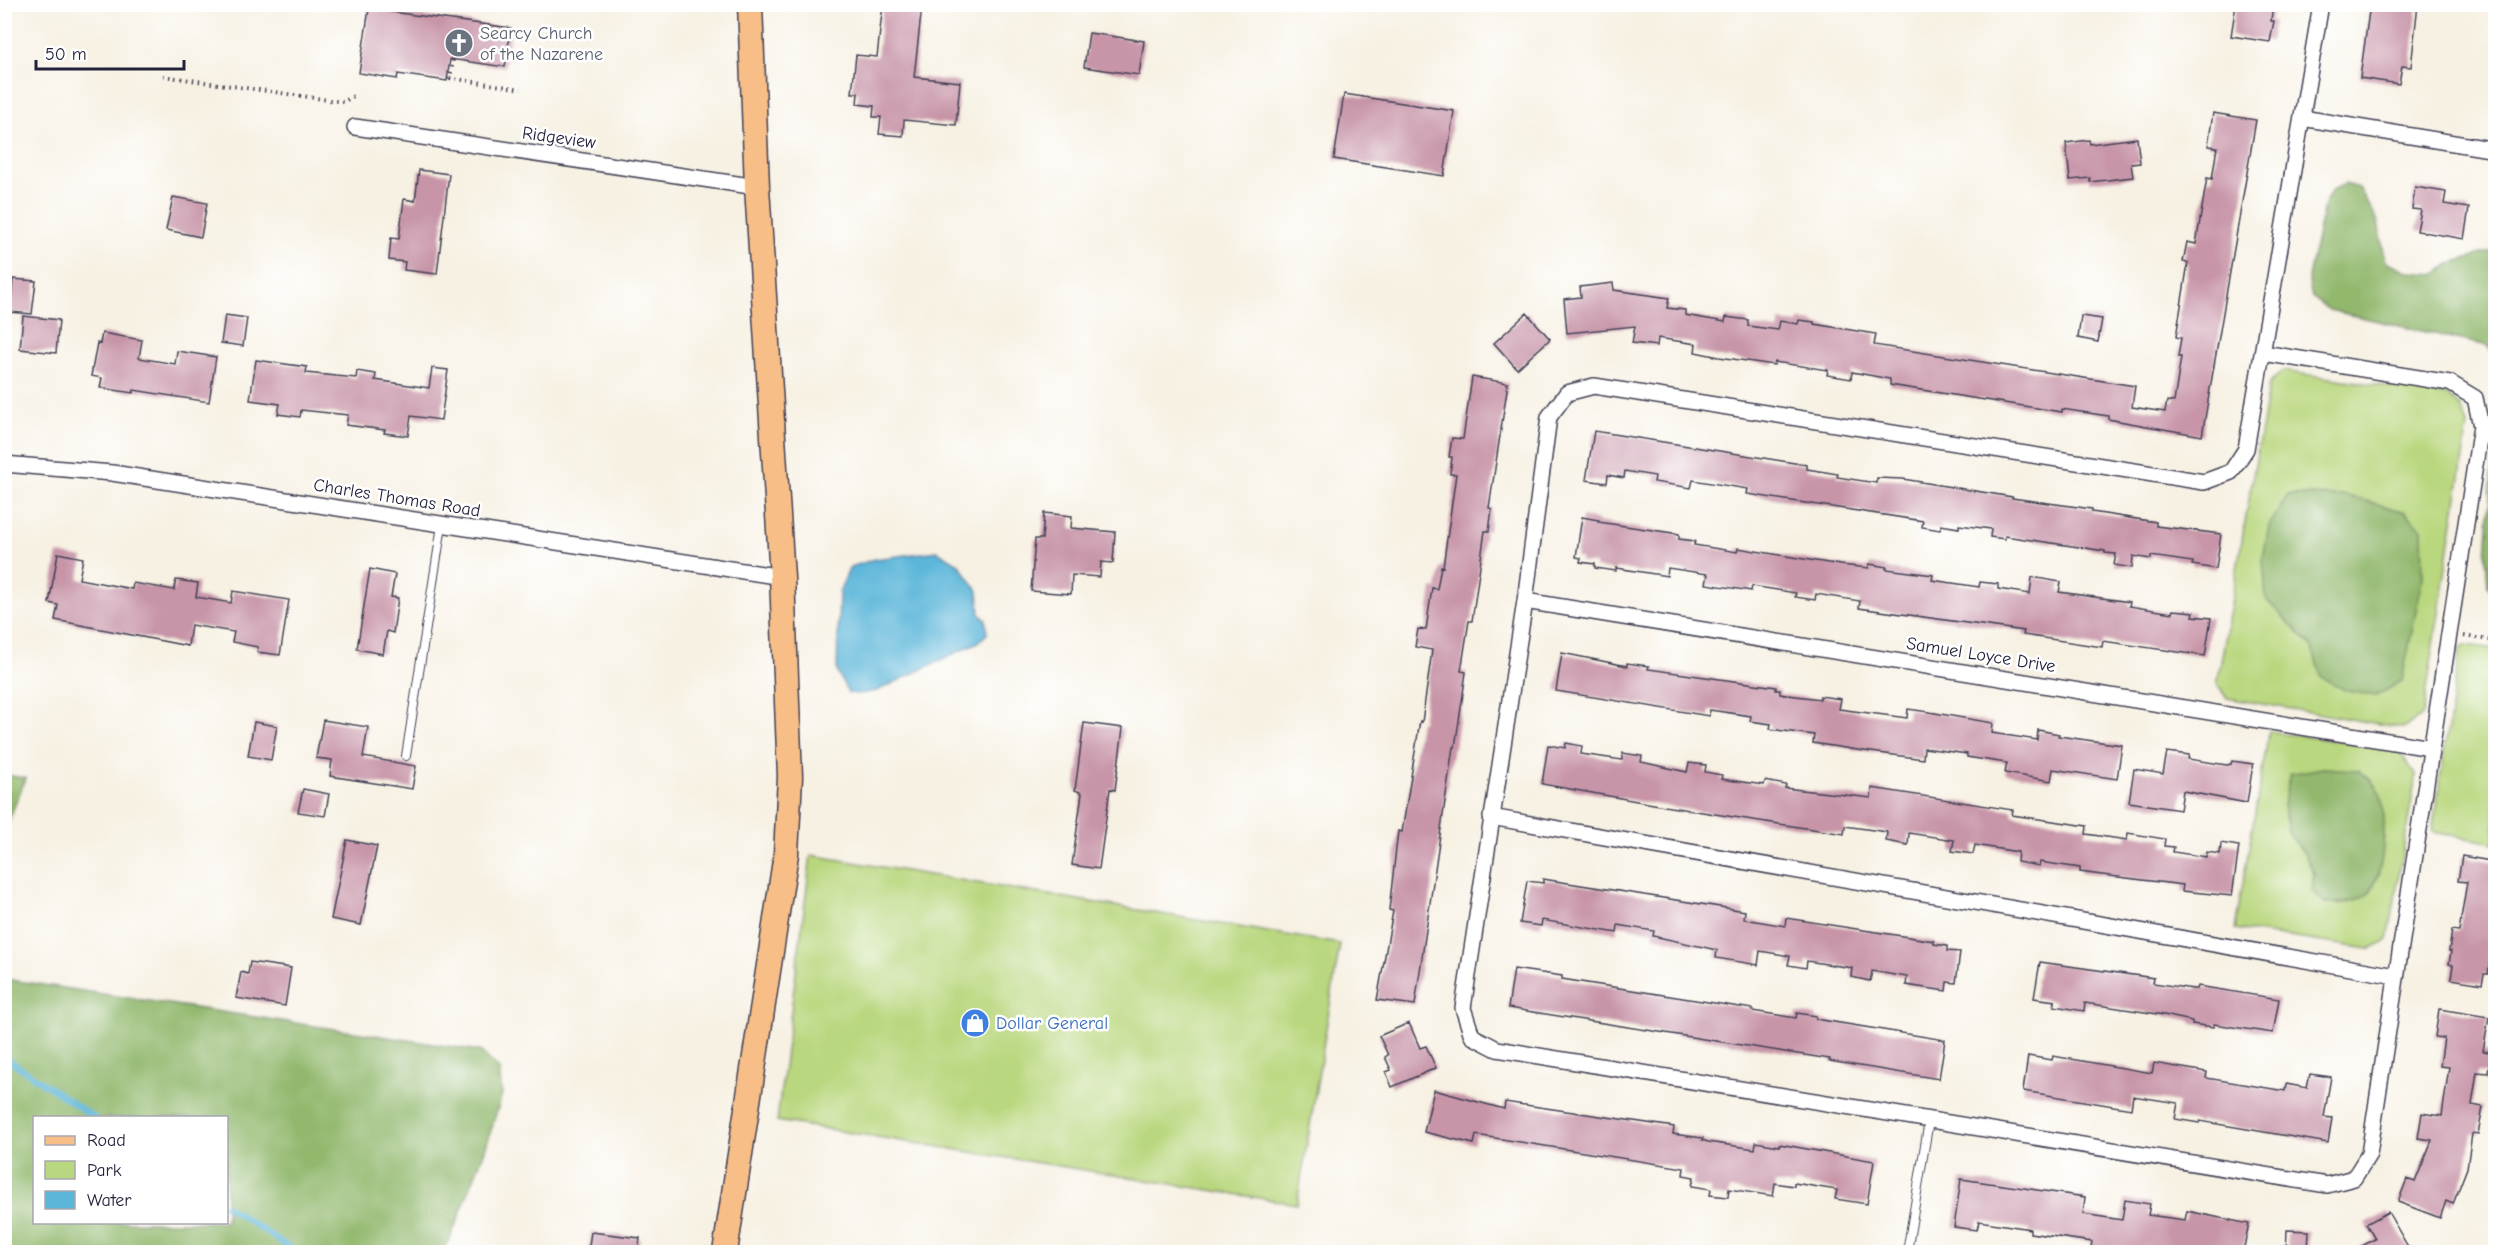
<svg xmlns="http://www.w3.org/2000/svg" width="2500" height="1257" font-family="'Comic Neue',sans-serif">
	<rect width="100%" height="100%" fill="#fff"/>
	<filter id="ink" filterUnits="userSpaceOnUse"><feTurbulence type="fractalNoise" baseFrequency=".0167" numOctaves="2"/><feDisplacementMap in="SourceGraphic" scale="12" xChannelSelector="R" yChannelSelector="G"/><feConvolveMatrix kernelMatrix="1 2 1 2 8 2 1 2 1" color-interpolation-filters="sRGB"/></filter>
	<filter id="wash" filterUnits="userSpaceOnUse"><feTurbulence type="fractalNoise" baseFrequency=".008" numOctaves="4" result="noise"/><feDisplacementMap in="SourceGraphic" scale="24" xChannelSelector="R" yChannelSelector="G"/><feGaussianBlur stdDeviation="1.35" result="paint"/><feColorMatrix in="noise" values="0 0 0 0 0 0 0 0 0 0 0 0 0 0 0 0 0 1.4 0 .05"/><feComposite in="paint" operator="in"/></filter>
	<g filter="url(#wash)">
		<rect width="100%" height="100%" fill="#f7f1e3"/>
		<path fill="#b9d77e" stroke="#6e7c5c" stroke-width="1.5" fill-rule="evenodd" d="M2283,371L2446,395L2461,407L2468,425L2423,715L2403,728L2227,698L2217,685L2269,383ZM2288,495L2347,496L2405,512L2311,646L2266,599Z
			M2467,645L2495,649V843L2432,832L2460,649Z
			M2269,731L2399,751L2416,775L2388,940L2369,949L2235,929ZM2290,774L2325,903L2312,891L2314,874L2304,853L2289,834L2283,806Z
			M811,855L1340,944L1297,1204L777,1121Z"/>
		<path fill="#92b86d" stroke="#5a6d54" stroke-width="1.5" fill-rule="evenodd" d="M2345,184L2359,188L2377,219L2386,261L2409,272L2436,274L2451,263L2495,250V357L2488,346L2329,310L2312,297L2308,277L2324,205L2332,190Z
			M2495,423L2496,597H2495L2488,586L2486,556Z
			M2288,495L2347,496L2405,512L2422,529L2423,576L2402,681L2376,696L2347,691L2321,677L2311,646L2266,599L2263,558L2269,526Z
			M2322,768L2359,770C2365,776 2376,783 2379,790C2388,811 2386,882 2365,896C2352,905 2339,903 2325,903L2312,891L2314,874L2304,853L2289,834L2283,806L2290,774Z
			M5,775L26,778L5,829L4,775Z
			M4,979L480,1051L499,1069L502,1094L485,1150L451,1237L441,1252H5ZM34,1118H226V1222H34Z"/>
		<path fill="#5cb6d9" stroke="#3f6c8a" stroke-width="1.5" d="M937,551L959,564L978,591L980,614L986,620L987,634L978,642L877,691L859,694L848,693L837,671L839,592L850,567L875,559Z"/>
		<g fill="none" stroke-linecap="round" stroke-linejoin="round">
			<path stroke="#5cb6d9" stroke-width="6" d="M4,1057L95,1118
				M226,1206L296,1252"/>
		</g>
		<g id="blocks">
			<path fill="#c794a8" d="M883,4L922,6L914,77L960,82L956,125L904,120L903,136L879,134L881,117H873L874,106L857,104L858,93H852L856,55L877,57Z
				M2236,4H2273L2271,21H2274L2270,42L2231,36Z
				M2370,4H2418L2411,67L2402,66L2399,84L2360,78Z
				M369,9L511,28L505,67L450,59L447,81L398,74L397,79L359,73Z
				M1089,33L1144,41L1139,75L1084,67Z
				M1344,94L1454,111L1444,176L1334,159Z
				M2213,113L2256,120L2202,436L2108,419V416L2062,409V412L1890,385V379L1852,372L1851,379L1827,375L1828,370L1775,362L1774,365L1719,357L1695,352L1696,344L1658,338L1657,346L1632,343L1635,326L1567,333L1564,299L1581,297L1580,287L1613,283L1614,290L1669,298L1667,308L1685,310V315L1725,322L1726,317L1748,320V326L1778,330L1780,321L1798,324L1799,320L1814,322V324L1876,334L1874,345L2135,386L2132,407L2165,412L2167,401L2174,402L2181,357H2178L2181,338L2176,337L2188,263L2183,262L2187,242L2196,244L2207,178L2212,179L2217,147L2208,146Z
				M2137,138L2140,163L2131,164L2133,177L2090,182V178L2070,180L2066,143L2089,140L2090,144Z
				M419,170L449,174L437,274L404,270L405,262L389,260L391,238L399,239L404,199L415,201Z
				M2415,187L2446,192L2444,204L2469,208L2464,239L2417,231L2421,210L2412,209Z
				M173,197L207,203L201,237L166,230Z
				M13,279L36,281L32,314L10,312Z
				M1527,313L1550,339L1517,369L1494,343Z
				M225,315L247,318L243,346L221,343Z
				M23,316L59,320L56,353L20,349Z
				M2081,316L2102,319L2098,342L2078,338Z
				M102,333L142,340L139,358L175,364L177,351L216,357L209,402L134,390L133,393L100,388L102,378L91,376L97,343L100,344Z
				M256,360L307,367L306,373L356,378L357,371L376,374L375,380L429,388L432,368L448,370L441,420L411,416L408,436L384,433L385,430L346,425L348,415L301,410L300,417L278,414L280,404L250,400Z
				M1472,377L1508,383L1489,508L1492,509L1489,531H1485L1472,621H1469L1461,671L1466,672L1462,701L1455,747H1453L1415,1005L1377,1000L1393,911L1389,910L1398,831L1402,832L1420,721L1422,722L1432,650L1415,647L1418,629L1426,630L1432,588L1437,589L1441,566L1443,567L1456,474H1450L1452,457H1449L1452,438L1463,439Z
				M1594,431L1807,465V469L1838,474L1837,477L1876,483L1877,478L1903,479L2012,497V498L2092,509V512L2156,522V526L2221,534L2216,569L2192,565L2193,562L2151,556V559L2133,556L2132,568L2114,565L2116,554L2105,553V551L2005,536V539L1990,537L1991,529L1959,525V528L1941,525L1940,530L1922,527L1923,521L1747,494L1748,489L1693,480L1691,488L1654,482L1655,476L1625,471L1624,478L1608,475L1607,483L1586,480Z
				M1044,513L1072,516L1071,528L1115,532L1113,563L1101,562L1100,577L1072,575L1071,594L1031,591L1035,539H1042Z
				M1582,517L1599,520L1598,522L1679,534V539L1695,541L1694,545L1737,552L1738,548L1840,565L1869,568V564L1887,567L1886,569L1933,575L1932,580L1979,587L1980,582L1998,584V589L2030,594L2032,577L2061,582L2059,592L2130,602L2129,606L2172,613L2173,610L2194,612L2193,616L2211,618L2205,656L2103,641L2102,647L2023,635L2024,631L1859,608L1860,601L1816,594L1815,600L1795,597L1796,593L1752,586L1751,591L1706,584L1708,574L1668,568L1667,576L1616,568V571L1595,568V564L1580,562L1581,558L1576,557Z
				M58,553L83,558L79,579L132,589L133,583L174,590L176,580L198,583L196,597L231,603L233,591L289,600L280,655L257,652L258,647L232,642L234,632L191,625L188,646L55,620L58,605L49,603Z
				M370,569L395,574L391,597L398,598L393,633L387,631L383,654L357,649Z
				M1562,653L1627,666V663L1649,666L1648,669L1776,687V690H1780V694L1820,699V696L1841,699L1839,709L1907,718L1908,709L1929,712L1993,723L1992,733L2037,740L2038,730L2059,734L2058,736L2122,745L2117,779L2053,769L2051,781L2005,773L2007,763L1967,757V754L1924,748L1923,759L1864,751L1813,743L1814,735L1770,729L1771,724L1750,721L1751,716L1710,710L1709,716L1556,691Z
				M323,720L368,727L363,757L416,766L412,789L330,776L332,760L316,758Z
				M254,722L277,726L271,760L248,756Z
				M1084,723L1123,728L1115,790L1110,789L1099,869L1072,865L1082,793L1075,790Z
				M1566,743L1582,746L1581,754L1622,760L1623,753L1642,756L1641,762L1687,772L1689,763L1706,765L1705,772L1722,775L1721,779L1764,785L1765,781L1786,785L1785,788L1871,798L1872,788L2013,810L2012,815L2087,826L2086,834L2127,840L2128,833L2165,839L2164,846L2174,847L2173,852L2206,857L2207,852L2220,854L2221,843L2239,846L2232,896L2182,891L2183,885L2102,875L2080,872V868L2040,862L2039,866L2017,862L2018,852L1975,845L1973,854L1952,851L1954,840L1909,833L1908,845L1886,841L1887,832L1845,826L1844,834L1670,807L1542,784L1548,745L1565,748Z
				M2167,752L2189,755L2188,759L2227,765L2231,764L2232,761L2253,764L2247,803L2183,791L2180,810L2129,802L2134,769L2163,774Z
				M303,789L329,794L325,816L298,812Z
				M347,840L377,846L361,925L331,919Z
				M2462,856L2496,862V954L2494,965H2489L2488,974H2484L2482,984L2451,979L2453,965L2449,964L2451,951H2449L2452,930L2459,931L2467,882L2458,881Z
				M1543,879L1745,911L1744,919L1785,926L1786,918L1934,941V944L1947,946V951L1960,952L1956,983L1947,982L1946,991L1906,985L1907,977L1872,971L1870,981L1851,977L1852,968L1807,961L1806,968L1788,965L1790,956L1760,951L1758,965L1716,958L1717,950L1653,936L1654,931L1618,925L1617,933L1542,920L1541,926L1520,923L1527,881L1543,883Z
				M250,962L291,968L285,1006L236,998L241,972L248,974Z
				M2040,962L2154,978L2153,983L2193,989H2197L2198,986L2279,999L2273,1033L2214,1024L2213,1027L2192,1024V1021L2164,1015L2085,1003L2084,1011L2054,1006L2055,1001L2034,998Z
				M1514,969L1562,976V979L1753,1009L1752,1011L1796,1018L1797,1013L1816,1016V1019L1945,1040L1939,1079L1829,1061L1830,1059L1508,1008Z
				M2439,1009L2489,1017L2483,1051L2491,1052L2488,1073L2477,1072L2472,1105L2483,1107L2478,1135L2472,1134L2467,1168L2453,1204L2446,1201L2440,1218L2398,1202L2407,1179L2415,1182L2432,1140L2418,1138L2422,1113L2442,1116L2449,1067L2440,1066L2444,1038L2435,1037Z
				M1409,1023L1420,1048L1426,1046L1436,1068L1392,1087L1386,1072L1391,1070L1385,1057L1388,1055L1379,1036Z
				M2028,1056L2052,1060L2053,1056L2152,1073L2154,1063L2207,1072L2206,1078L2285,1091L2286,1084L2307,1088L2310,1074L2331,1077L2324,1117L2332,1118L2328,1143L2200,1121L2199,1123L2175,1119L2178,1103L2133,1096L2131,1109L2023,1091Z
				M1434,1090L1504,1109L1505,1102L1674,1127L1673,1134L1703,1138L1702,1140L1708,1142L1755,1149L1756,1142L1779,1146V1144L1874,1161L1867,1204L1835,1199L1837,1190L1794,1183V1186L1775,1183L1773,1196L1729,1189L1728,1197L1710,1195L1711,1189L1692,1186L1694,1177L1683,1175L1684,1168L1476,1135L1474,1144L1424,1132Z
				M1961,1179L2085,1197L2083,1214L2122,1220L2125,1200L2150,1204L2148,1215L2185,1220L2187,1211L2249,1224L2243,1252H2105V1249L2091,1247L2092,1242L2030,1233V1229L1979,1221L1977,1230L1954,1227Z
				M2388,1212L2411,1252H2351L2375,1239L2366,1224Z
				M2287,1230L2309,1231L2308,1252H2286Z
				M591,1232L640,1238L638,1252H588Z"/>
		</g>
	</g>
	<g filter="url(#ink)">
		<use href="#blocks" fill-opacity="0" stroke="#424154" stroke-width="1.5"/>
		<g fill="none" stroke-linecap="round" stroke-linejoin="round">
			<g stroke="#424154" stroke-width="10">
				<path id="service" d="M406,756L442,525
					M1907,1252L1929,1121"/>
			</g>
			<g stroke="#424154" stroke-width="18">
				<path id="minor" d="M2302,118L2496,150
					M355,127L757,187
					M2263,353L2450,383L2475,398L2481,426L2369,1154L2354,1178L2327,1185L1497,1049L1472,1036L1463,1008L1525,601L1549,417L1567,393L1594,386L2204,482L2231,472L2246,449L2321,4
					M4,464L112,473L782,577
					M1525,601L2431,748
					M1491,817L2396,976"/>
			</g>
			<g stroke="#424154" stroke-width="27">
				<path id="primary" d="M725,1252L786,854L790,777L782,577L757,187L750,4"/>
			</g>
			<path stroke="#424154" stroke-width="4" stroke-dasharray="1.5 4.5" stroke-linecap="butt" d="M453,60L450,78L521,89
				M163,76L343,102L357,94
				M2464,636L2496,641"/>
			<use href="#service" stroke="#fff" stroke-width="8"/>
			<use href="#minor" stroke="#fff" stroke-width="15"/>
			<use href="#primary" stroke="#f7be87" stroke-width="24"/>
		</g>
	</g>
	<defs>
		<g id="church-disc" transform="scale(1.5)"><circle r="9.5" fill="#6b7280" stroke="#fff"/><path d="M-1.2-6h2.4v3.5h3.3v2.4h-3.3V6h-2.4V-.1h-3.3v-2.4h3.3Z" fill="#fff"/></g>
		<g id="shop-disc" transform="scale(1.5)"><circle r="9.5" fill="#3f7fe0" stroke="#fff"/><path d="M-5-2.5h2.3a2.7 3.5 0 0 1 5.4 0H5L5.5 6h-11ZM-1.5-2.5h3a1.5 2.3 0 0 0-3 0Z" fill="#fff"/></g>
	</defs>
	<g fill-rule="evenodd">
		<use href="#church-disc" x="459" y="43"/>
		<use href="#shop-disc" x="975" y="1023"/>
	</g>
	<g text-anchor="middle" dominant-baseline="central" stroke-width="5" stroke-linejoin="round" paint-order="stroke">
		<g font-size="18" fill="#5b616d" stroke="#fff" text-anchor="start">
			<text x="480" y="33">Searcy Church<tspan x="480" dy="21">of the Nazarene</tspan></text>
		</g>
		<g font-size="18" fill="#22223b" stroke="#fff">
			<text transform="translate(559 138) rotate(8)">Ridgeview</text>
			<text transform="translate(397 498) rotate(9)">Charles Thomas Road</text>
			<text transform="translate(1981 655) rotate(9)">Samuel Loyce Drive</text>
		</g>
		<g font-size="18" fill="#366cbe" stroke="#fff" text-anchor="start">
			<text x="996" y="1023">Dollar General</text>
		</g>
	</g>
	<rect width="2500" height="1257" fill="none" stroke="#fff" stroke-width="24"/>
	<rect x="33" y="1116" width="195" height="108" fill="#ffffff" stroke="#a7a7b1" stroke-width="1.5"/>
	<rect x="45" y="1136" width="30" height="9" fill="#f7be87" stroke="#a7a7b1" stroke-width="1.5"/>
	<text x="87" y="1146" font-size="18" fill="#22223b">Road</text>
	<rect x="45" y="1161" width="30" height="18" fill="#b9d77e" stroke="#a7a7b1" stroke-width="1.5"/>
	<text x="87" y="1176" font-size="18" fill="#22223b">Park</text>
	<rect x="45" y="1191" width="30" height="18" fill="#5cb6d9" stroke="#a7a7b1" stroke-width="1.5"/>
	<text x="87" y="1206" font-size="18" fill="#22223b">Water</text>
	<path d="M36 60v9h148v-9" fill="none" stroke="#22223b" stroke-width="3"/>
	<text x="45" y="60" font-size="18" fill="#22223b" stroke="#ffffff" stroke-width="4.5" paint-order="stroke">50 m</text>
</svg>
